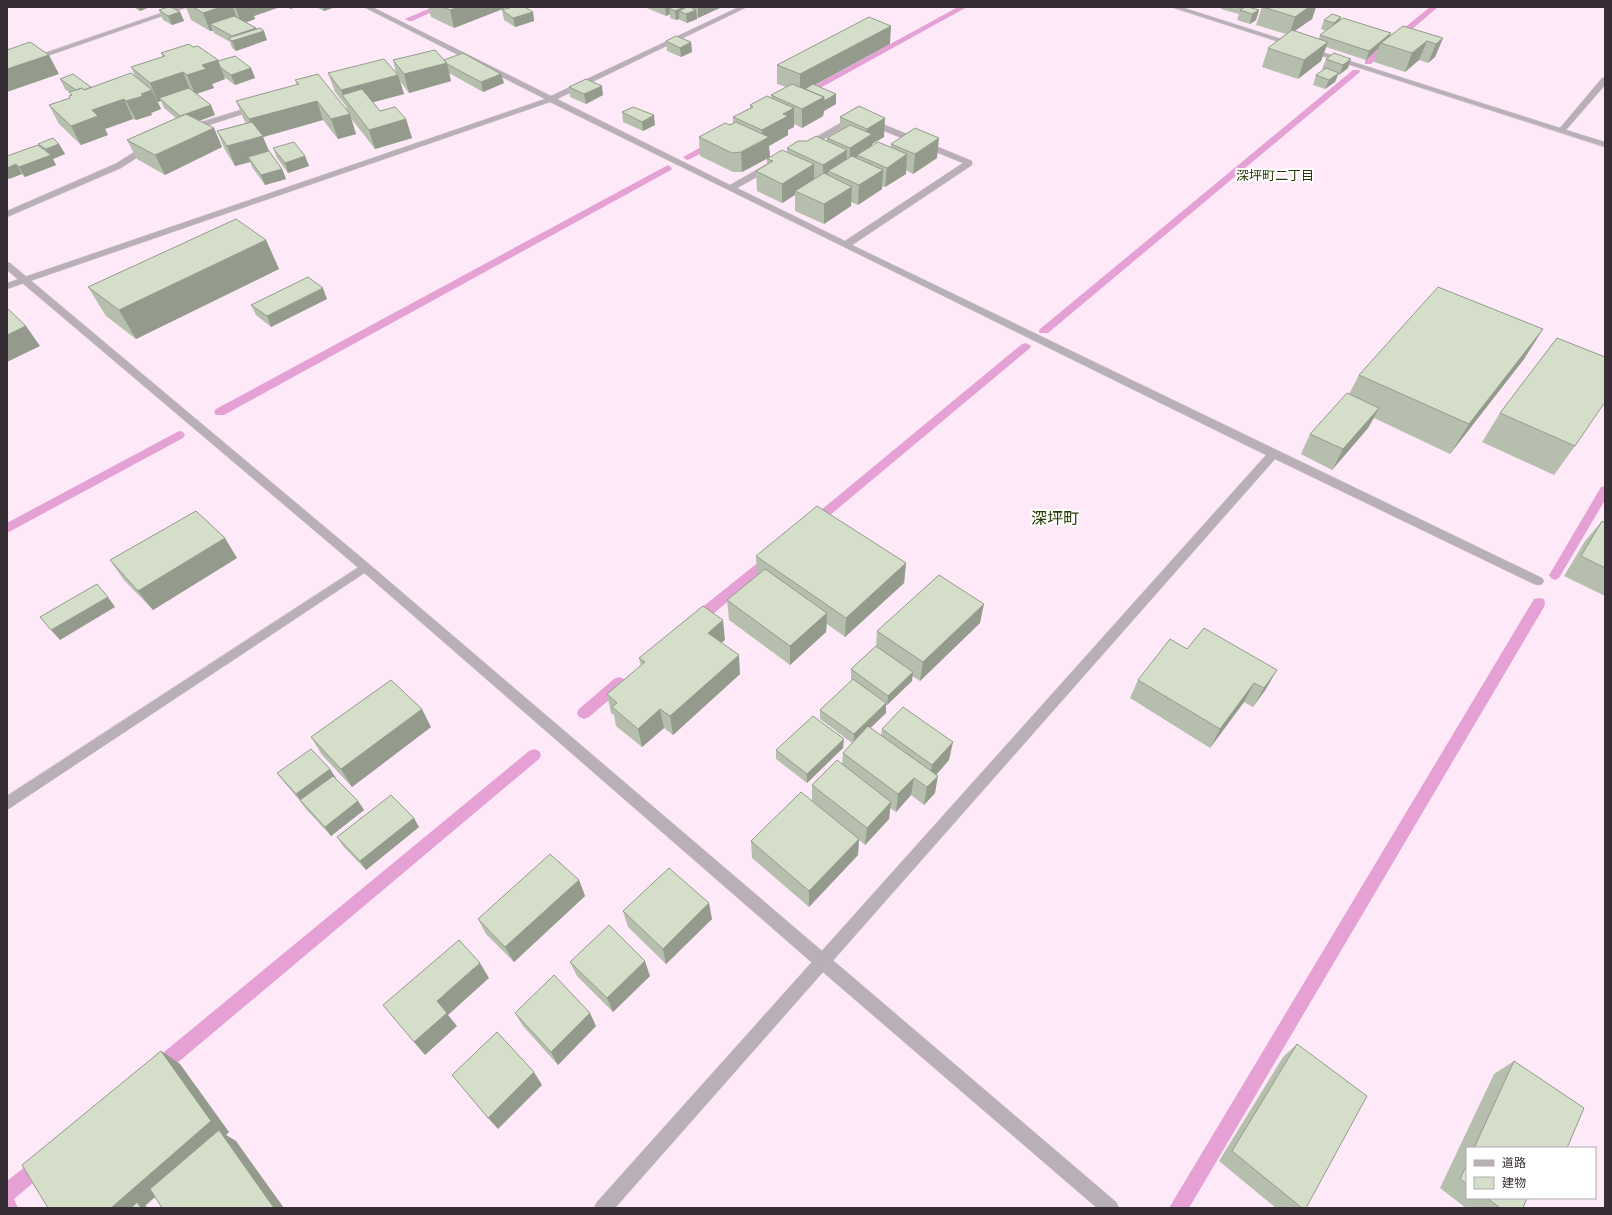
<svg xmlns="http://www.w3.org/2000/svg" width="1612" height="1215" font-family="'Open Sans','Noto Sans JP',sans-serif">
	<rect width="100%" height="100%" fill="#fee9f8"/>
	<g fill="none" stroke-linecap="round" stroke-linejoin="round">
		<path fill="#e5a1d3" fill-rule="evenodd" d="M433,7H443L412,21H409L405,19Z
			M958,7H967L804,97H798L797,95Z
			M1430,7H1438L1371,64H1365V60Z
			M1353,70H1359L1360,72L1048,333H1040L1039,331L1040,329Z
			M716,139L720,142L719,144L690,159L687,160L683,157Z
			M668,165L672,168L671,170L224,415H216L214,412L216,409Z
			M1026,343L1031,346L1030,348L817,526L813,527L809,526L807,523L809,520L1022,344Z
			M179,431L183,432L185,435L183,438L7,533V523Z
			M1605,486V500L1559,578L1555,580L1551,578L1549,575L1551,572L1601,487Z
			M769,555L773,557L775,560L773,563L700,625L695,626L690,625L688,621L690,617L765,557Z
			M1539,598L1544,599L1545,603L1544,607L1189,1208H1169L1534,599Z
			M619,677L624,679L626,683L624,687L589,717L584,719L579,717L577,713L579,709L614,679Z
			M534,749L539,751L541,755L539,759L164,1074L158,1077L152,1074L149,1068L152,1062L529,751Z
			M41,1156L47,1159L50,1165L47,1171L14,1199L18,1208H7V1181L35,1159Z"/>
		<g stroke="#dac7d5" stroke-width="1">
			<path id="minor" d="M179,7H188L7,70V66Z
				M364,7H372L551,96L739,7H747L557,99L730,185L767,164H773V168L737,188L845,241L963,163L867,124V120H873L972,161V165L852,245L1542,578L1544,581L1542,584L1538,585L1534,584L1275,459L615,1208H594L597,1202L1266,455L550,102L7,289V283L545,99Z
				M1171,7H1181L1560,128L1602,78H1605V85L1566,130L1605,142V147Z
				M254,106H260L261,108L194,130H188L187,128L188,126Z
				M851,117H857L858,119L808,148H805L801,146Z
				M146,145H149L153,147L121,168L7,217V211L115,164Z
				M365,563L369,564L371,567L369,570L7,810V796Z"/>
		</g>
		<g stroke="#dac7d5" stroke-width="1">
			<path id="tertiary" d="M7,262L10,263L369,564L1116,1202L1119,1208H1097L817,967L361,570L7,270Z"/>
		</g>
		<use href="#minor" fill="#b9afb6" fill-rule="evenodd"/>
		<use href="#tertiary" fill="#b9afb6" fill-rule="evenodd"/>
	</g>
	<path fill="#b6bfad" d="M133,7H150L140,11Z
		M186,7H280L254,16L255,19L246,22L257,29L267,40L236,51L232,48L230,42L214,33L213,31H210L191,20Z
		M316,7H335L324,11Z
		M428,7H508L454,28L431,17Z
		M644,7H722L698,18L697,17V19L687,23L680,20L679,19L676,20L670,18V14L666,16Z
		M1221,7H1254L1252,8L1259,10L1256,20L1250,24L1237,20L1239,14L1221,9Z
		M1262,7H1316L1312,19L1294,31L1319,39L1320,35L1326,31L1321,29L1324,20L1341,17L1340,19L1391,33L1390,36L1443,38L1435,57L1428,63L1419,60L1405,72L1374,62L1378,49L1366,60L1326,47L1321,61L1298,79L1262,67L1268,48L1286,34L1256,25Z
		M159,10L180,12L184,21L172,25L163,20Z
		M502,10L533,12L534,21L515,27L504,20Z
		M666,41L691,42L692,52L681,57L667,51Z
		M890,44L814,85L836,104L824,111L823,116L802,128L794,124V127L788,130V135L769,146L770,157L742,172H733L700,156L699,137L733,123V117L750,108V105L771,98V95L786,87L777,84V65Z
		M193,47L218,60V61L251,68L255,78L235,85L224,77L225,79L212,84L214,88L197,94L215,115L199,121L214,128L222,147L165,175L137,159L127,140L176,118L164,108L161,101L158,102L157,100L161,109L151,113L152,115L136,120L133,119L105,129L108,135L81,145L59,124L49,105L70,98L69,96H71L69,92L65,89L60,79L91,87L135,76L131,67L163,57L161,53Z
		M1334,53L1348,68L1339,75L1338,74L1335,82L1325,89L1313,85L1316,75L1324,70L1322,69L1326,59Z
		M393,60H444L504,83L483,92L449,73L451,81L409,93L400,81L404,94L373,102L380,111L406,119L412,138L375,149L350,117L356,134L338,139L323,120L263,137L269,151L282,169L286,179L265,185L252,167L250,162L235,166L225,150L217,131L246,123L244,120L236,101L297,85L295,80L347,111L346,106L335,92L328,73H396Z
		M569,87L603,95L586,104L570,97Z
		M859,106L884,137L872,144V145L891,147V144L937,158L913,174L906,170V174L885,187L882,186V189L858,205L851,202V206L824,224L795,211V195L782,203L757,191L756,171L767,164V159L787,152V148L827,141V138L840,130V117Z
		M622,112L655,125L643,131L623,122Z
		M38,144H59L65,154L53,159L56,165L25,177L22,174L9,179L7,177V156L39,146Z
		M273,148L305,156L309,166L288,173L277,158Z
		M266,240L279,269L136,339L106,316L88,287Z
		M327,299L271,327L256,315L251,305Z
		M1543,329L1524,359L1450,454L1374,418L1368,428L1332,470L1301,454L1310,434L1349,394L1359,375Z
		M1500,413L1575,446L1554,475L1482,442Z
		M1602,521L1605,523V596L1564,576L1585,541Z
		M756,556L906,563L904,583L845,637L827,624L826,632L790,665L729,620L727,600L757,576Z
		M237,558L153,610L124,580L110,560Z
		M980,623L920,681L912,676V681L887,705H886V713L870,728L881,735L882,729L949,760L936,775L935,793L924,805L911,795L896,812L890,808L889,819L865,845L859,840L858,855L809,907L752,858L751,841L812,801V785L842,764L843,753L852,743L820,719V710L852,680L851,679V669L876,646L877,631Z
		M725,640L721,642L740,674L673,735L664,728L642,747L616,726L614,715L611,713L607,694L641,666L639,658Z
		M1187,649L1266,689L1253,707L1244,702L1210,748L1130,698L1138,680Z
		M431,727L352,787L322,755L311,737Z
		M843,748L807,783L776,759V750Z
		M330,769L335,778L358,801L364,810L331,836L306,809L300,801L284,782L277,773Z
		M419,827L366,870L343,846L337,837Z
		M579,880L585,896L514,962L486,934L478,919Z
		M623,911L712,919L666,964L628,927Z
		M570,962L650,976L613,1012L577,976Z
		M515,1013L596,1026L558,1065L523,1026Z
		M1297,1044L1306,1208H1276L1219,1161L1283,1057Z
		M1514,1061L1567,1148H1467V1198H1527L1523,1208H1466L1440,1188L1494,1074Z"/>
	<path fill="#949b8d" d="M138,7H150L140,11Z
		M221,7H233L238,22L210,24L213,31H210L203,13Z
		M235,7H280L254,16L255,19L242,24Z
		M289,7H297L290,9Z
		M323,7H335L324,11Z
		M458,7H508L454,28L450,10Z
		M665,7H685V13L679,11V19L676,20L675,11L669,8L670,14L666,16Z
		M701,7H722L698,18V8Z
		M1309,7H1316L1312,19L1289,35L1295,17Z
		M696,10L697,19L687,23L686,14Z
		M1259,10L1256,20L1250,24L1252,14Z
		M180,12L184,21L172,25L168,16Z
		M533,12L534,21L515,27L513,18Z
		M1341,17L1338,26L1330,32L1334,23Z
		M891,26L890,44L800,93V74Z
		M256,28L258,33L264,31L267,40L236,51L232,41H234L232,36Z
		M1391,33L1387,42L1381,43L1378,49L1366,60L1369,51Z
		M1443,38L1435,57L1428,63L1436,44Z
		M1427,41L1419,60L1405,72L1412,53Z
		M691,42L692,52L681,57L680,48Z
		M1328,42L1321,61L1298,79L1304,60Z
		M49,55L59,74L7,92V69Z
		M1351,59L1348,68L1339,75L1343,65Z
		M218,60L225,79L212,84L214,88L195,94L187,75L202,65Z
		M447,63L451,81L409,93L404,74Z
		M251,68L255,78L235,85L231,75Z
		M183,72L191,91L159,98L161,101L158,102L150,83Z
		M1339,73L1335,82L1325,89L1329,80Z
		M501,74L504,83L483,92L481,82Z
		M398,75L404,94L352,108L344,97L341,90Z
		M602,86L603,95L586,104L584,94Z
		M152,90L161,109L151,113L152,115L136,120L126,101L141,94Z
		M836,94V104L824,111L823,116L802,128V109L824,97Z
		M124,99L133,119L105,129L108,135L81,145L71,126L92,110Z
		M317,101L323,120L263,137L271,156L248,157L250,162L235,166L227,146L256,138L249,119Z
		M211,105L215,115L185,126L180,116Z
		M794,108V127L788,130V135L769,146L770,157L742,172L741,152L763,141L762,130L783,114Z
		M350,114L356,134L338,139L331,119Z
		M654,115L655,125L643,131L642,122Z
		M885,118L884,137L872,144V154L857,155V163L849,168L850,148L866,138L867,129Z
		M406,119L412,138L375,149L369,130Z
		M214,128L222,147L165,175L155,155Z
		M939,138L937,158L913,174L915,154Z
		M59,144L65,154L53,159L56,165L25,177L19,167L49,155L46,149Z
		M847,150L846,170L828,171V181L823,184V165Z
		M907,154L906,174L885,187L887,168Z
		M305,156L309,166L288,173L285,163Z
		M16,164L22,174L9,179L7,175V168Z
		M814,164V184L795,191V195L782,203V184Z
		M282,169L286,179L265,185L261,175Z
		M883,170L882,189L858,205L859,185Z
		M852,187L851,206L824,224V204Z
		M266,240L279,269L136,339L119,310Z
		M323,288L327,299L271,327L267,316Z
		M26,326L40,346L7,362V335Z
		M1543,329L1524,359L1450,454L1469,424Z
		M1379,408L1368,428L1332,470L1343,449Z
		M225,538L237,558L153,610L138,591Z
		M906,563L904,583L845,637L846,618Z
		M108,597L115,607L60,640L51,630Z
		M984,604L980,623L920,681L923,662Z
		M827,613L826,632L790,665V646Z
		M723,620L725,640L710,652L708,633Z
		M739,655L740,674L673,735L670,716Z
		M1277,670L1266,689L1253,707L1264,688Z
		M913,672L912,681L887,705L888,696Z
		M1254,683L1244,702L1210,748L1220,729Z
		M886,703V713L854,744V734Z
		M422,709L431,727L352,787L341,769Z
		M660,709L664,728L642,747L638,729Z
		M844,739L843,748L807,783V774Z
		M953,742L949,760L929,783L932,765Z
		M330,769L336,778L302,803L296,794Z
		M938,776L935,793L924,805L927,787Z
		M914,778L911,795L896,812L898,794Z
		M358,801L364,810L331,836L325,827Z
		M891,802L889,819L865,845L867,828Z
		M414,818L419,827L366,870L360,861Z
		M859,839L858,855L809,907V891Z
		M579,880L585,896L514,962L505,947Z
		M709,903L712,919L666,964L663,949Z
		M645,961L650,976L613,1012L607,998Z
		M480,963L489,978L448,1015L457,1026L425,1055L414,1042L437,1001Z
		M590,1013L596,1026L558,1065L551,1052Z
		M161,1051L180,1064L229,1132L226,1135L236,1141L284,1208H274L223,1137L145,1206L150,1208H111Z
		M534,1072L542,1085L498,1129L488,1118Z"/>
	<path fill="#d4dec9" stroke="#949b8d" d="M168,7H171L180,12L168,16L159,10Z
		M193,7H221L203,13Z
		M443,7H458L450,10Z
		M513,7H525L533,12L513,18L502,10Z
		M673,7H684L675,11L669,8Z
		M687,7H690L696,10L686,14L679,11Z
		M1245,7H1248L1259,10L1252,14L1240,10Z
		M1263,7H1309L1295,17Z
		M1332,14L1341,17L1334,23L1324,20Z
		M234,16L256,28L232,36L210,24Z
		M869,17L891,26L800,74L777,65Z
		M1343,18L1391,33L1369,51L1320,35Z
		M1403,26L1443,38L1436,44L1427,41L1412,53L1381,43Z
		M260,28L264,31L232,41L228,38Z
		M1292,30L1328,42L1304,60L1268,48Z
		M676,36L691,42L680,48L666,41Z
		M30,42L49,55L7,69V50Z
		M189,44L193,47L198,46L218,60L202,65L206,69L187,75L183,72L150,83L131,67L165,56L161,53Z
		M435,50L447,63L404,74L393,60Z
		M463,53L501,74L481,82L447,64L444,60Z
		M1334,53L1351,59L1343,65L1326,59Z
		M235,56L251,68L231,75L220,67L218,61Z
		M384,59L398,75L341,90L328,73Z
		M1326,68L1339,73L1329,80L1316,75Z
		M131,73L152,90L141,94L143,96L126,101L124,99L92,110L98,116L71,126L49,105L70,98L69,96L72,95L69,92L82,88L84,90Z
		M73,74L91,87L84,90L82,88L76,90L60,79Z
		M318,74L350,114L331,119L317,101L249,119L236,101L299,84L295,80Z
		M586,79L602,86L584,94L569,87Z
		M792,84L824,97L802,109L771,95Z
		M813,84L836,94L824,101V97L805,89Z
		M189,88L211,105L180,116L159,98Z
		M362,89L380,111L395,107L406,119L369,130L342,95Z
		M767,96L794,108L783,114L788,116L762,130L733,117L753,107L750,105Z
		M859,106L885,118L867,129L840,117Z
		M633,107L654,115L642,122L622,112Z
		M186,114L214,128L155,155L127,140Z
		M252,122L263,136L227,146L217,131Z
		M736,122L769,137L741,152L732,153L699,137L725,123L730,125Z
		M850,125L872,134L850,148L827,138Z
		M915,128L939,138L915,154L891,144Z
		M816,136L847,150L823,165L787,148L798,141H807Z
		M53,138L59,144L46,149L38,144Z
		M294,142L305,156L285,163L273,148Z
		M878,142L907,154L887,168L857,155Z
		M38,145L51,155L19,167L16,164L7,168V156Z
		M782,150L814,164L782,184L756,171L773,161L767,159Z
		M269,151L282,169L261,175L248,157Z
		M852,156L883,170L859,185L828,171Z
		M824,173L852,187L824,204L795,191Z
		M236,219L266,240L119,310L88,287Z
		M308,277L323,288L267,316L251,305Z
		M1438,287L1543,329L1469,424L1359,375Z
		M7,308L26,326L7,335Z
		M1557,338L1605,357V402L1575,446L1500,413Z
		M1347,393L1379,408L1343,449L1310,434Z
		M817,506L906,563L846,618L756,556Z
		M196,511L225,538L138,591L110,560Z
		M1602,521L1605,523V568L1581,556Z
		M765,569L827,613L790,646L727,600Z
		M939,575L984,604L923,662L877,631Z
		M97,584L108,597L51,630L40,617Z
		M703,606L723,620L708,633L739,655L670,716L660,709L638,729L612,707L617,703L607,694L645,662L639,658Z
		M1204,628L1277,670L1264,688L1254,683L1220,729L1138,680L1170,639L1187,649Z
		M876,646L913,672L888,696L851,669Z
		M853,679L886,703L854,734L820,710Z
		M391,680L422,709L341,769L311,737Z
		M903,707L953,742L932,765L882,729Z
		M813,716L844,739L807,774L776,750Z
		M868,726L938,776L927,787L914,778L898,794L843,753Z
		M311,749L330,769L296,794L277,773Z
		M837,760L891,802L867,828L812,785Z
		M333,776L358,801L325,827L300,800Z
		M801,792L859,839L809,891L751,841Z
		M391,795L414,818L360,861L337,837Z
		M550,854L579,880L505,947L478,919Z
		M669,868L709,903L663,949L623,911Z
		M609,925L645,961L607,998L570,962Z
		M459,940L480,963L437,1001L447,1013L414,1042L383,1005Z
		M554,975L590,1013L551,1052L515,1013Z
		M497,1032L534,1072L488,1118L452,1075Z
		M1297,1044L1367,1096L1306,1208H1302L1232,1151Z
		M161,1051L211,1121L111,1208H48L22,1165Z
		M1514,1061L1584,1108L1567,1148H1474Z
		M219,1130L274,1208H162L150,1189Z
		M1467,1164V1184L1460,1179Z
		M1487,1198H1527L1523,1208H1500Z
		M137,1202L141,1208H131Z"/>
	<g text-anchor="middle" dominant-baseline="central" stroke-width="4" stroke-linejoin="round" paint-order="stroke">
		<g font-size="13" fill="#293b03" stroke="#fff">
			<text x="1275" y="175">深坪町二丁目</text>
		</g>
		<g font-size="16" fill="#293b03" stroke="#fff">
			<text x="1055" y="518">深坪町</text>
		</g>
	</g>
	<rect width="1612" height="1215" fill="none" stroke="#362e34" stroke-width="16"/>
	<rect x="1466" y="1147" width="130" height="52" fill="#ffffff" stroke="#afabae"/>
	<rect x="1474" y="1160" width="20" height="6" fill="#b9afb6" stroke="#afabae"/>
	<text x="1502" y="1167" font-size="12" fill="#362e34">道路</text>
	<rect x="1474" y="1177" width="20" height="12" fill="#d4dec9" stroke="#afabae"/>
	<text x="1502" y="1187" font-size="12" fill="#362e34">建物</text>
</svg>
